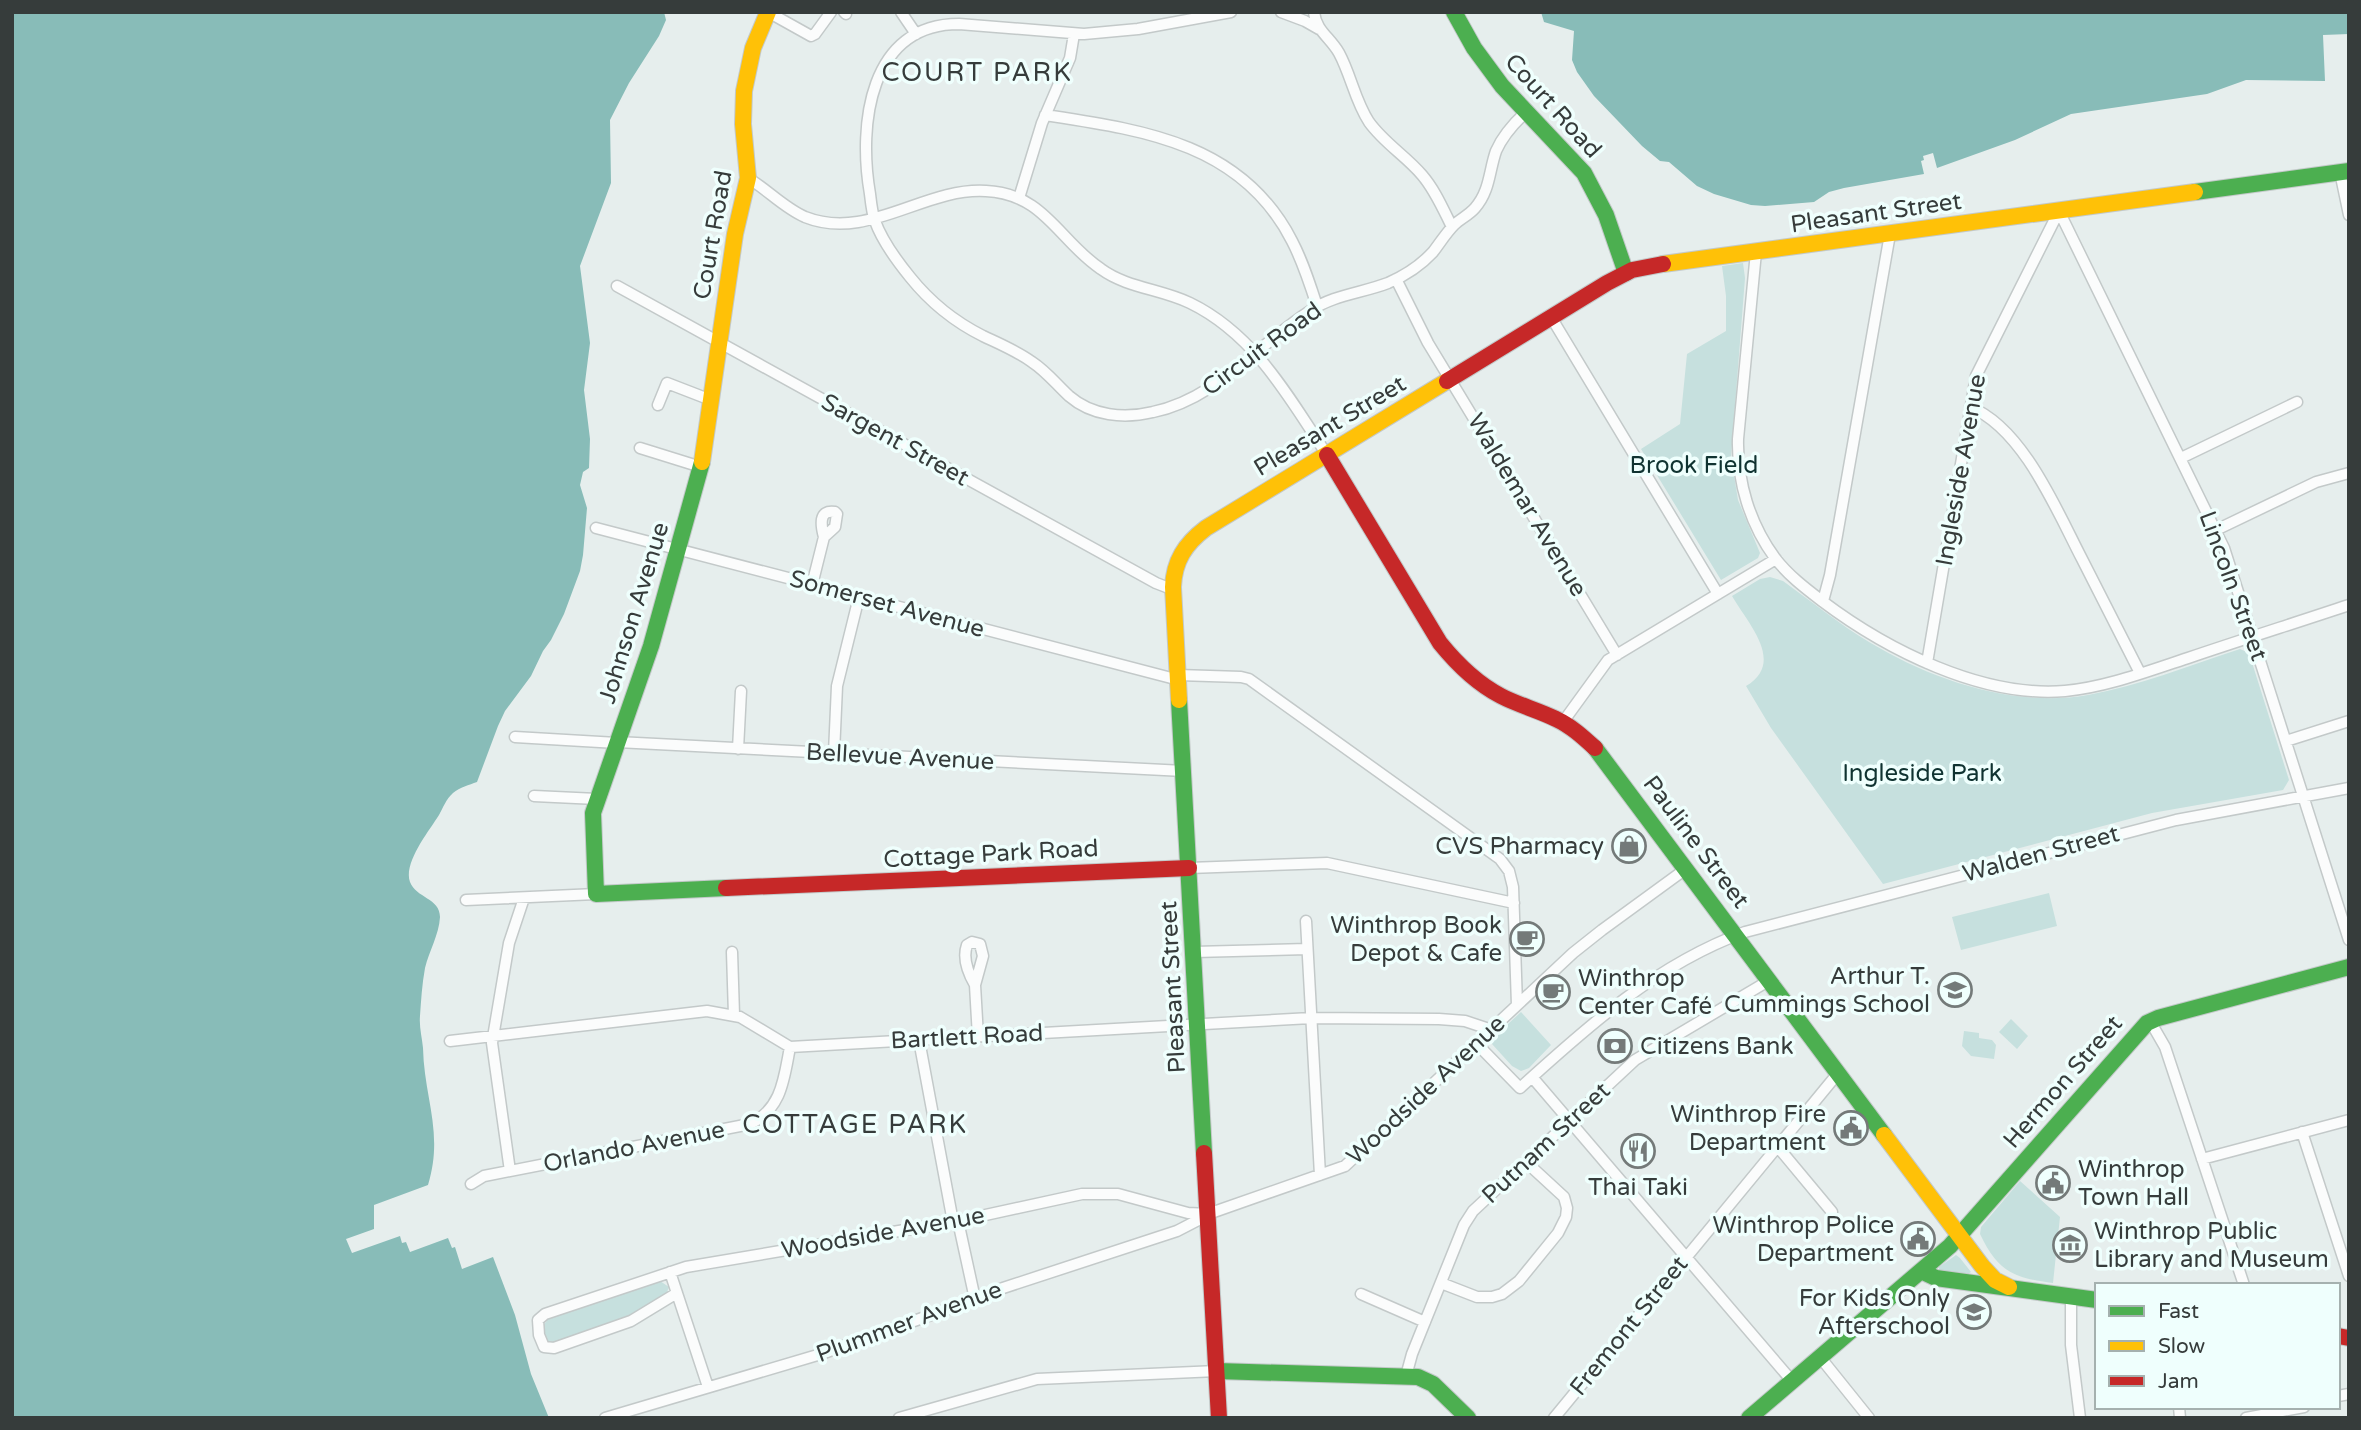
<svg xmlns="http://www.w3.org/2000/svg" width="2361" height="1430" font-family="'Varela Round',sans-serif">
	<rect width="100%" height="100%" fill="#e6eeed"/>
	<path fill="#c6e0de" d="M1743,263L1745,278L1731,457L1738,500L1760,553L1758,558L1721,580L1641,449L1680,424L1687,354L1726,331V296L1722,266Z
		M1770,577L1783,581C1811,601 1839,624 1869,642C1932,680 2014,708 2088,695C2139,686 2190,665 2240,649L2249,653L2289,780L2283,790L2152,813L1883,884L1771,728L1746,686C1786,662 1748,624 1732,596L1760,579Z
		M2049,893L2057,926L1961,950L1952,917Z
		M1521,1012L1551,1045L1529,1068L1521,1071L1512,1066L1492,1044L1494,1037Z
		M2011,1019L2028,1036L2017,1049L1999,1032Z
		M1964,1031L1979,1033V1038L1992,1040L1996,1045L1994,1059L1971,1056L1962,1046Z
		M2020,1181L2060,1217L2053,1283C2014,1278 1998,1272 1980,1234L1981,1227Z
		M1956,1255L1960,1258L1971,1272L1968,1274L1939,1270V1267Z
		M660,1281L669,1287L667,1292C639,1322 589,1332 551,1344L546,1340L543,1326L548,1319Z"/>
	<path fill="#88bcb8" d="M12,12H664L666,20L659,36L629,83L610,120L611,183L580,266L590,343L584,390L590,439L589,468L583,472L580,485L587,508L583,555L580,571L564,614L551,640L543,651L531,676L505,711L498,726L477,782C469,785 460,787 453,793C446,799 443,808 439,815C429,831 403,863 410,882C416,898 440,898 440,917C439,935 429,951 425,968C422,984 421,1001 420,1016C419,1027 422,1037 423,1048C424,1098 444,1133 428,1185L374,1205V1229L346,1239L352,1253L400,1236L402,1243L406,1242L410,1252L448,1238L452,1248L455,1247L462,1269L493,1257L515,1315L531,1374L549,1418H12Z
		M1541,12H2349V34L2323,35L2325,81L2246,80L2207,94L2071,114L2015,140L1937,168L1933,153L1923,156L1924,160L1921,161L1924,174L1844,188L1829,192L1814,202L1765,206L1751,205L1714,194L1697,186L1669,162L1660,161L1642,146L1594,96L1577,72L1572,60L1574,31L1544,22Z"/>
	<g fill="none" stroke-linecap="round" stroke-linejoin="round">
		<g stroke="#c3c9c9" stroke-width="13">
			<path id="street" d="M768,12L811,36L815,34L831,12
				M844,12L846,14
				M901,12L916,34
				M1231,12L1138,29L1084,34L959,24C869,24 858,125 870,194C871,203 872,213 875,221C882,241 897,261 910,277C930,302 955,322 983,336C1000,344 1017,351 1032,362C1046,371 1056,384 1069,396C1092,416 1124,419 1153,412C1216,399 1257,345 1310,311C1333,295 1362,293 1388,283C1404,276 1421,265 1433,252C1440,243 1446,233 1454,225C1460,219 1469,215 1475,208C1490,191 1489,171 1496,151C1503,135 1513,124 1526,112
				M1281,12L1305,21L1319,29
				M1314,12C1316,31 1330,37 1339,53C1351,75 1355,101 1369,122C1384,143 1406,156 1422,175C1435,190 1443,209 1452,227
				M1045,115C1143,130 1242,143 1292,241C1303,262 1310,284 1317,306
				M2340,172L2349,215
				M748,178C768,190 784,208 805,217C868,242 924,187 986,191C1045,194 1058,240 1101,269C1127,288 1161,289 1190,303C1254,334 1289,397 1327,455
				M1019,198L1042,123L1070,58L1074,34
				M2059,211L2224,548L2349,940
				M1756,252L1738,439C1737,482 1750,524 1775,558C1788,575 1805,588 1822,601C1887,650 1982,698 2065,691C2107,687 2148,671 2188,658C2241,640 2295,623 2349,605
				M1396,279L1428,343L1617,655
				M617,286L1156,583L1174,590
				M1551,317L1718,594
				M658,405L667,383L711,400
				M1970,407C2023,428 2057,511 2082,559C2101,597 2121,635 2140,673
				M640,448L701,467
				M2181,458L2297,402
				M596,528L1179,680
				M2216,530L2316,482L2349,473
				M812,585L824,537L835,527L837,514L835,512C818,509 821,526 824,537
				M1823,601L1830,575L1890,234
				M1927,663L1976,376L2059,211
				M1178,675L1241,677L1249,679L1500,859L1509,871L1513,887L1517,1005
				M1563,722L1608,660L1776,559
				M515,737L617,743
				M2286,741L2349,721
				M617,742L1184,771
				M738,749L741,691
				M834,753L837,686L859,597
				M534,796L597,799
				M1189,868L1327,863L1514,903
				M466,900L596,894
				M1306,921L1320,1175
				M732,952L734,1015
				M1194,952L1307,949
				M975,985C968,973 962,959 967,945L972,942L980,944L983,956L975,985L978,1037
				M2150,1021L2165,1047L2244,1285
				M919,1040L953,1222
				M450,1041L707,1011L740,1017L790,1047L1311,1018L1439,1019L1465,1021L1492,1030
				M1477,1044L1520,1088C1588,1026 1657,964 1745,932L2176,820L2349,788
				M1532,1077L1792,1381
				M2302,1132L2349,1276
				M1777,1146L1832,1212
				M2202,1159L2349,1120
				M510,1171L492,1043L509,943L524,898
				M471,1184L484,1176L750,1124C782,1109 784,1078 790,1047
				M958,1221L975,1299
				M670,1272L708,1387
				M1441,1283L1477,1297H1492L1502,1294L1519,1281L1558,1233L1566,1217L1567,1208L1564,1197L1526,1162
				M677,1293L631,1321L554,1348L544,1347L539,1335L538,1320L545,1314L686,1267L958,1221L1082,1194H1118L1188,1213L1208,1214L1345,1166L1573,953L1602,930L1687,868
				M1361,1294L1425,1322
				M2071,1296V1345L2080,1418
				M1820,1357L1869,1418
				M1406,1376L1412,1354L1464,1225L1473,1211L1635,1060L1770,980
				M2338,1396L2349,1394
				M2179,1407L2180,1418
				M605,1418L821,1354L959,1305L1003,1288L1177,1231L1206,1216
				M899,1418L1037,1379L1217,1371
				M1554,1418L1839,1072
				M2246,1418L2304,1407"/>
		</g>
		<g stroke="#c3c9c9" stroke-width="18">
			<path id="fast" d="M1454,12L1474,48L1502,86L1584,173L1606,215L1626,273
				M2195,192L2349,171
				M702,462L651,646L593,813L596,894L726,888
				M1179,700L1204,1153
				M1595,748L1884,1135
				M1921,1271L1936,1278L2097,1300
				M1217,1371L1418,1377L1433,1384L1468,1418
				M1749,1418L1950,1246L2147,1023L2158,1018L2349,967"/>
		</g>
		<g stroke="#c3c9c9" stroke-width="18">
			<path id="slow" d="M1663,264L2195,192
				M702,462L735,234L748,178L743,124L744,91L753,48L768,12
				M1179,700L1173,587C1174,561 1185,544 1206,528L1447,381
				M1884,1135L1982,1266L1995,1280L2009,1287"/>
		</g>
		<g stroke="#c3c9c9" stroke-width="18">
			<path id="jam" d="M1447,381L1607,283L1632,270L1663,264
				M1327,455L1440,643C1457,664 1476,683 1501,696C1518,705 1538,710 1556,719C1571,726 1583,737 1595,748
				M726,888L1189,868
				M1204,1153L1219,1418
				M2338,1336L2349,1338"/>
		</g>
		<use href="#street" stroke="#fbfcfc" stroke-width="10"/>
		<use href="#fast" stroke="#4caf50" stroke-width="16"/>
		<use href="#slow" stroke="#ffc107" stroke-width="16"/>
		<use href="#jam" stroke="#c62828" stroke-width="16"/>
	</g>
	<defs>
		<g id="shop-ring" transform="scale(1.75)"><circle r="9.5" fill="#effffd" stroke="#747a79" stroke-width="1.5"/><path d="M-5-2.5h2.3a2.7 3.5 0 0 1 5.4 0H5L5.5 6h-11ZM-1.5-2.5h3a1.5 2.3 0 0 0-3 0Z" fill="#747a79"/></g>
		<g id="cafe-ring" transform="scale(1.75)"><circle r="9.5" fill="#effffd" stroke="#747a79" stroke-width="1.5"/><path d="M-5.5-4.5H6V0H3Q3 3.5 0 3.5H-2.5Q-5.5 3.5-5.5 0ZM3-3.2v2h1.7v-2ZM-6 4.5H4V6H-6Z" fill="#747a79"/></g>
		<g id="school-ring" transform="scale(1.75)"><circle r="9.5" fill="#effffd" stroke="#747a79" stroke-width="1.5"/><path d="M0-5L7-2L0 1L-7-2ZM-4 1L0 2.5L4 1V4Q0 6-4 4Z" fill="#747a79"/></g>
		<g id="bank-ring" transform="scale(1.75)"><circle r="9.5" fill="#effffd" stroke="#747a79" stroke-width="1.5"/><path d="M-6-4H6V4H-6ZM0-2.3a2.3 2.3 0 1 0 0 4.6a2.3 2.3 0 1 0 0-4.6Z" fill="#747a79"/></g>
		<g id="civic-ring" transform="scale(1.75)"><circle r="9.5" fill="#effffd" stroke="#747a79" stroke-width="1.5"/><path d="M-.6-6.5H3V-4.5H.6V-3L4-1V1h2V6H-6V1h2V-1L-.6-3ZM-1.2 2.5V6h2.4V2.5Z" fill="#747a79"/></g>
		<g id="restaurant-ring" transform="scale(1.75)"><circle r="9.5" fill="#effffd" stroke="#747a79" stroke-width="1.5"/><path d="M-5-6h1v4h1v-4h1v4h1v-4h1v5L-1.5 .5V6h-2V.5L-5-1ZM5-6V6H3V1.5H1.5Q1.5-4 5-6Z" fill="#747a79"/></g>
		<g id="museum-ring" transform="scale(1.75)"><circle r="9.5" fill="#effffd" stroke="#747a79" stroke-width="1.5"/><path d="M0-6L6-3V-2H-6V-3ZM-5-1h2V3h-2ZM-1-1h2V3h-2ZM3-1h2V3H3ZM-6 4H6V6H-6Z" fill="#747a79"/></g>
	</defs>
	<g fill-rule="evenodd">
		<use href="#shop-ring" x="1629" y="846"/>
		<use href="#cafe-ring" x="1527" y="939"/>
		<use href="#school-ring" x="1955" y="990"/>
		<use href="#cafe-ring" x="1553" y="992"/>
		<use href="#bank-ring" x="1615" y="1046"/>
		<use href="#civic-ring" x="1851" y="1128"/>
		<use href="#restaurant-ring" x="1638" y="1151"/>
		<use href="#civic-ring" x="2053" y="1183"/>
		<use href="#civic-ring" x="1918" y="1239"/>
		<use href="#museum-ring" x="2070" y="1245"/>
		<use href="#school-ring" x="1974" y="1312"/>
	</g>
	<g text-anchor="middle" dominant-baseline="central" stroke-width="7" stroke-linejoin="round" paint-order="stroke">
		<g font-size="24" fill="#363c3b" stroke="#effffd">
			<text transform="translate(1553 106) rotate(48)">Court Road</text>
			<text transform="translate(1876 213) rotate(-8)">Pleasant Street</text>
			<text transform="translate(713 235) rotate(-80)">Court Road</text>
			<text transform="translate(1262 349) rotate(-36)">Circuit Road</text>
			<text transform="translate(1330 426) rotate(-31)">Pleasant Street</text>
			<text transform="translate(895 440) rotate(29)">Sargent Street</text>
			<text transform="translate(1961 470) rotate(-80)">Ingleside Avenue</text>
			<text transform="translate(1527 505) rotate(59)">Waldemar Avenue</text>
			<text transform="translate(2233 586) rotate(70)">Lincoln Street</text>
			<text transform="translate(887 604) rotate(15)">Somerset Avenue</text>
			<text transform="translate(634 613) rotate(-73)">Johnson Avenue</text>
			<text transform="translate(900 757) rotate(3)">Bellevue Avenue</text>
			<text transform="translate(1696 842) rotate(53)">Pauline Street</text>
			<text transform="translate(991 854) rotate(-3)">Cottage Park Road</text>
			<text transform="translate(2041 854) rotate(-15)">Walden Street</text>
			<text transform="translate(1173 987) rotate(-93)">Pleasant Street</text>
			<text transform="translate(967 1037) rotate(-3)">Bartlett Road</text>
			<text transform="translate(2063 1082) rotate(-49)">Hermon Street</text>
			<text transform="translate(1426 1090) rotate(-43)">Woodside Avenue</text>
			<text transform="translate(1546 1143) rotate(-43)">Putnam Street</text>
			<text transform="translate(634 1147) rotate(-11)">Orlando Avenue</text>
			<text transform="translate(883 1233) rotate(-10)">Woodside Avenue</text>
			<text transform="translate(909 1322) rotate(-20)">Plummer Avenue</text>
			<text transform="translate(1629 1326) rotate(-51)">Fremont Street</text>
		</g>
		<g font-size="24" fill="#103331" stroke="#effffd">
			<text x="1694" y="465">Brook Field</text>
			<text x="1922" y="773">Ingleside Park</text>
		</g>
		<g font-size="24" fill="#363c3b" stroke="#effffd" text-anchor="end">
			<text x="1604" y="846">CVS Pharmacy</text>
			<text x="1502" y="925">Winthrop Book<tspan x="1502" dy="28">Depot &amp; Cafe</tspan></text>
			<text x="1930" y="976">Arthur T.<tspan x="1930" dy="28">Cummings School</tspan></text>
			<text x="1578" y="978" text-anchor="start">Winthrop<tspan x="1578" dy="28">Center Café</tspan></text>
			<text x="1640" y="1046" text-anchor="start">Citizens Bank</text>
			<text x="1826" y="1114">Winthrop Fire<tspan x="1826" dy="28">Department</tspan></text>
			<text x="2078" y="1169" text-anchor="start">Winthrop<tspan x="2078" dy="28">Town Hall</tspan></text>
			<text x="1638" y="1187" text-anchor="middle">Thai Taki</text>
			<text x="1894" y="1225">Winthrop Police<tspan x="1894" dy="28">Department</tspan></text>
			<text x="2094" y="1231" text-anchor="start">Winthrop Public<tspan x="2094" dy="28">Library and Museum</tspan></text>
			<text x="1950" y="1298">For Kids Only<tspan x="1950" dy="28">Afterschool</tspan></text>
		</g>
		<g font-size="26" letter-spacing="2" fill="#363c3b" stroke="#effffd">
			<text x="977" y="72">COURT PARK</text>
			<text x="855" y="1124">COTTAGE PARK</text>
		</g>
	</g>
	<rect width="2361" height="1430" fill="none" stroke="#363c3b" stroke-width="28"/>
	<rect x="2095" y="1283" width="245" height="126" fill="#effffd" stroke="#a5b1af" stroke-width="2"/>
	<rect x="2109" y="1306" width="35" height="10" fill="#4caf50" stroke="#a5b1af" stroke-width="2"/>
	<text x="2158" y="1318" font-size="21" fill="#363c3b">Fast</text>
	<rect x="2109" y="1341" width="35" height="10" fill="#ffc107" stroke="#a5b1af" stroke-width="2"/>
	<text x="2158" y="1353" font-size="21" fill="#363c3b">Slow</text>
	<rect x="2109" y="1376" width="35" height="10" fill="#c62828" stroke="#a5b1af" stroke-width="2"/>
	<text x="2158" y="1388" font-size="21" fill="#363c3b">Jam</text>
</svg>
